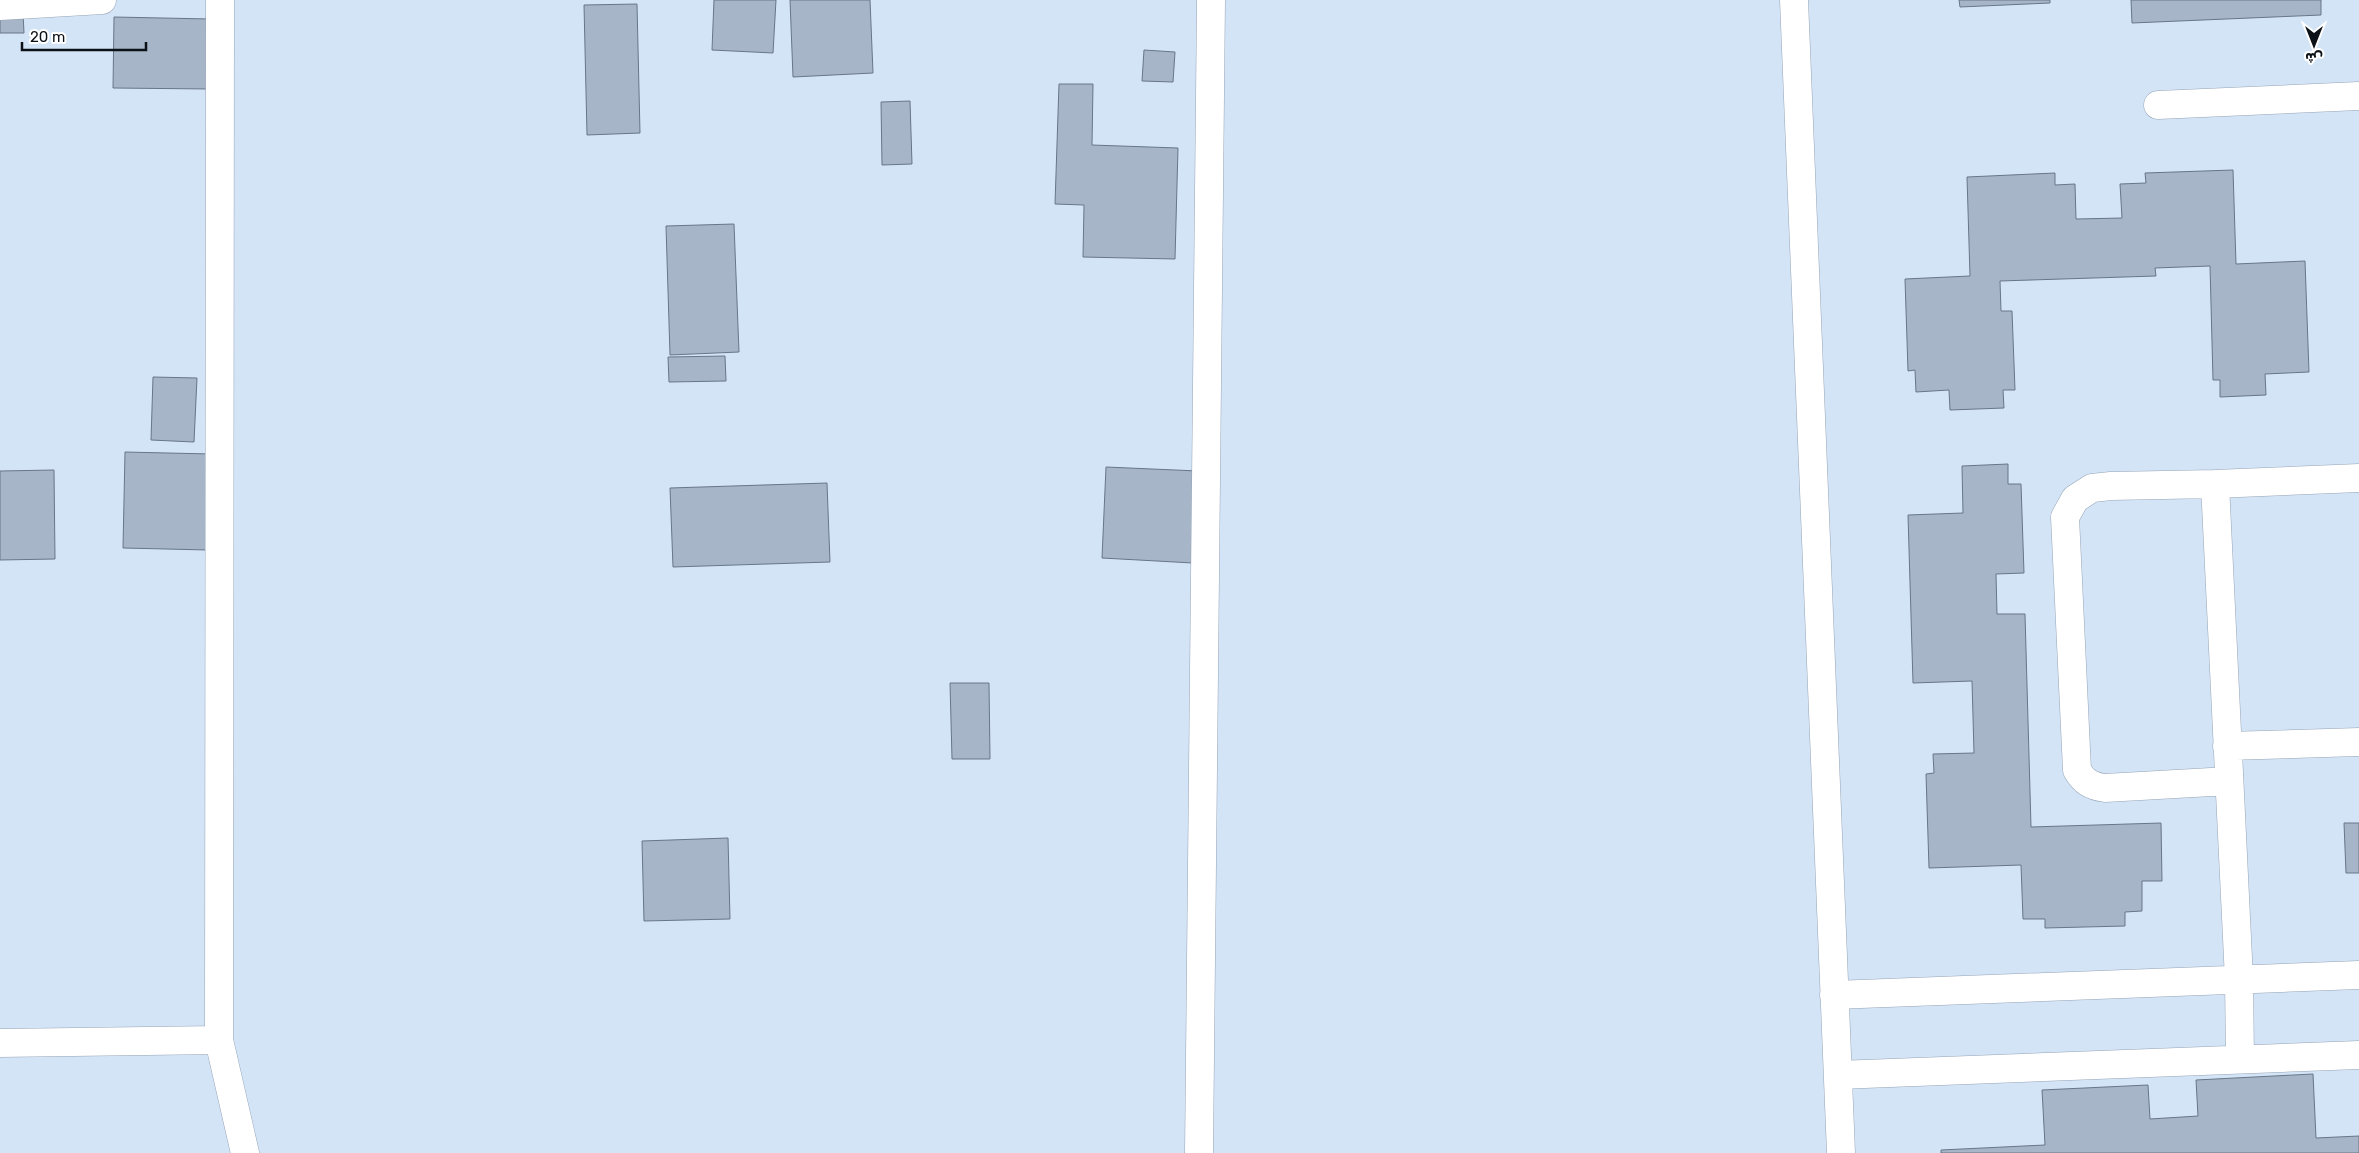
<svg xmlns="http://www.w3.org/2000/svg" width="2359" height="1153" font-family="Rubik,Cairo,sans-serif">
	<rect width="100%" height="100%" fill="#d4e4f7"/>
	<path fill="#a6b5c7" stroke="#687787" d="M714,0H776L773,53L712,50Z
		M790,0H870L873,73L793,77Z
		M1959,0H2050V3L1960,7Z
		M2131,0H2321V15L2132,23Z
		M637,4L640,133L587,135L584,5Z
		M23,13L24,33H0V14Z
		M114,17L210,19L209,89L113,88Z
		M1144,50L1175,52L1173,82L1142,81Z
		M1059,84H1093L1092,145L1178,148L1175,259L1083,257L1084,205L1055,204Z
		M910,101L912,164L882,165L881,102Z
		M2233,170L2236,264L2305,261L2309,372L2265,374L2266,395L2220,397V380H2213L2210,266L2155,268L2156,276L2000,281L2001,311H2012L2015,390H2003L2004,408L1950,410L1949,390L1916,392L1915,370L1908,371L1905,279L1970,276L1967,177L2055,173V185L2075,184L2076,219L2122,218L2120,184L2146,183L2145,173Z
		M734,224L739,352L670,355L666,226Z
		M725,356L726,381L669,382L668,357Z
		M153,377L197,378L194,442L151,440Z
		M125,452L211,454L208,550L123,548Z
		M2008,464V484H2021L2024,573L1996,574L1997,614H2025L2031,827L2161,823L2162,881H2142V911L2125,912V926L2045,928V919H2023L2021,865L1929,868L1926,774L1934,773L1933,754L1974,753L1972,681L1913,683L1908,515L1963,513L1962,466Z
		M1106,467L1198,471L1193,563L1102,558Z
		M54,470L55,559L0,560V471Z
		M827,483L830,562L673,567L670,488Z
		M950,683H989L990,759H952Z
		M2344,823H2359V873H2346Z
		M728,838L730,919L644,921L642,841Z
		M2313,1074L2316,1138L2359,1136V1153H1941V1150L2045,1145L2042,1090L2148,1085L2150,1119L2198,1116L2196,1080Z"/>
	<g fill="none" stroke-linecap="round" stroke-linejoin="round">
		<g stroke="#95a4b6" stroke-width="29">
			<path id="minor" d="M220,0L219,1040L245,1153
				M1794,0L1841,1153
				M0,6L102,0
				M2158,105L2359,96
				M2215,484L2239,979L2240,1059
				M2227,746L2359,742
				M2229,781L2105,788C2091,786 2084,782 2077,770L2065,517L2075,499L2092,488L2111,486L2215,484L2359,478
				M1834,995L2359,975
				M0,1043L219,1040
				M1838,1075L2359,1055
				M1199,1153L1211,0"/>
		</g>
		<use href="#minor" stroke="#fff" stroke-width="28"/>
	</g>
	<g transform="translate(2314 45) rotate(180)" stroke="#ffffff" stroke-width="4" paint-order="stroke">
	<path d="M0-4L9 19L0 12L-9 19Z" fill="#0b1117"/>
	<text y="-8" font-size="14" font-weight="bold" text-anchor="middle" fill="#0b1117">ش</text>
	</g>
	<path d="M22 42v8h124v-8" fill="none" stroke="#0b1117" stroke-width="2.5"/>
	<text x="30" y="42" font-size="15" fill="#0b1117" stroke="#ffffff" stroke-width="4" paint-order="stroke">20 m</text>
</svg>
